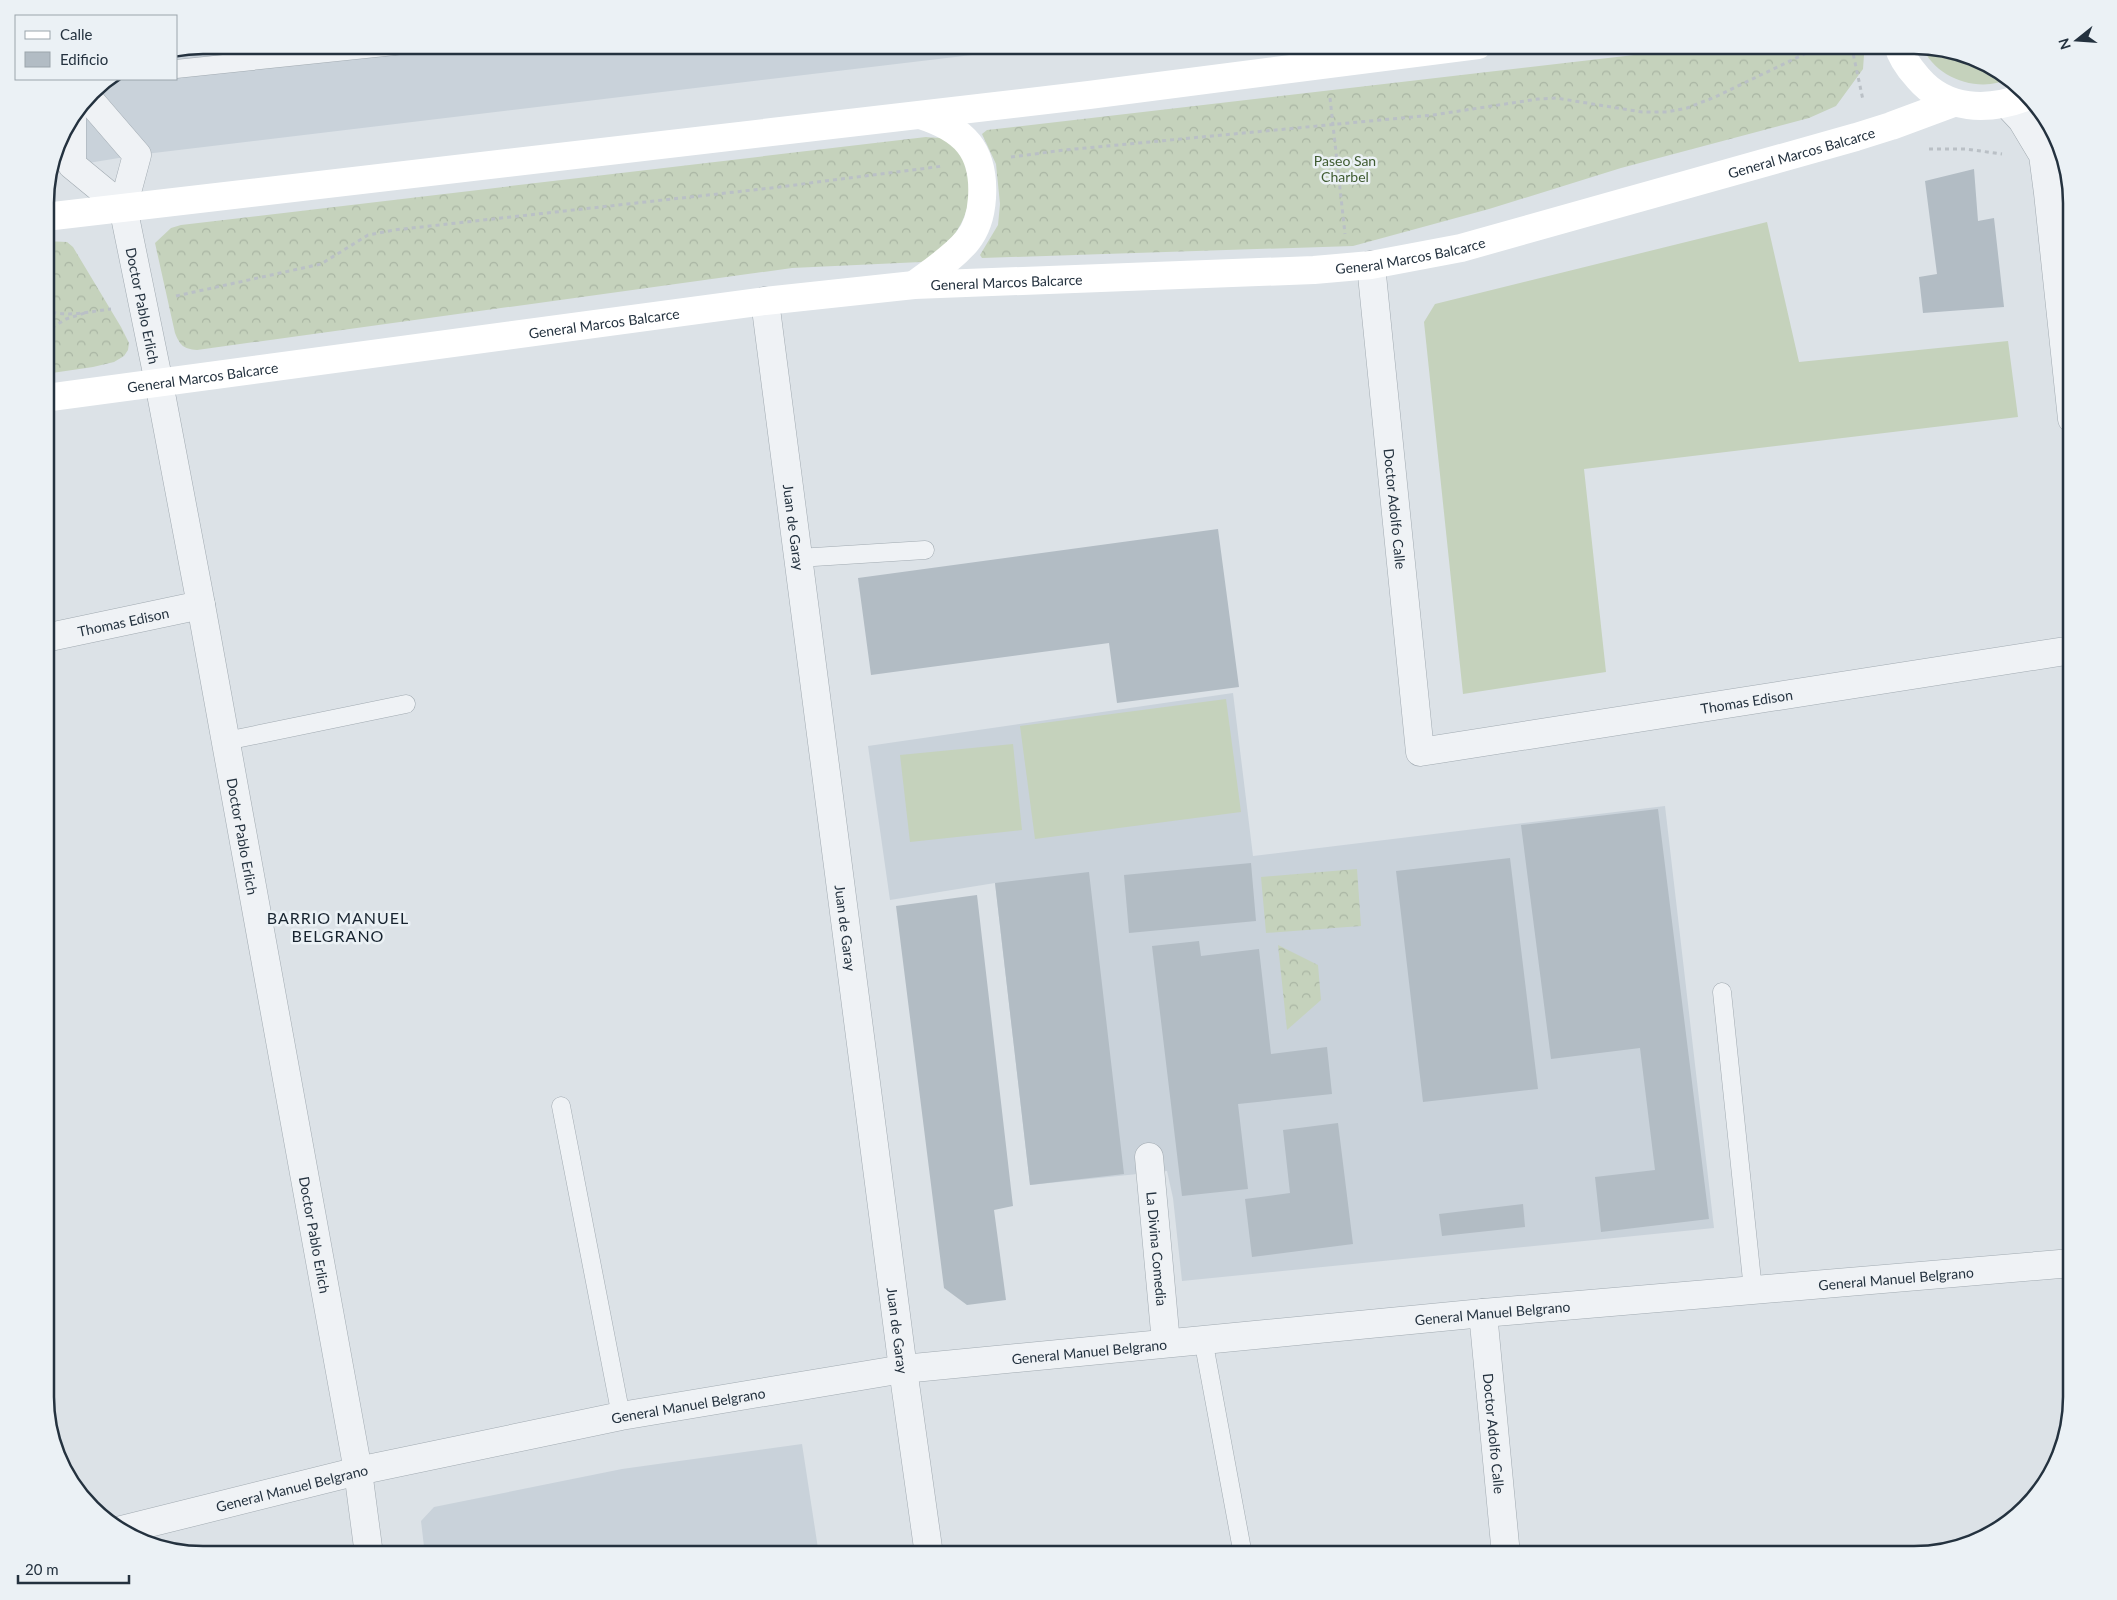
<svg xmlns="http://www.w3.org/2000/svg" width="2117" height="1600" font-family="Lato,sans-serif">
	<defs>
		<pattern id="forest-crowns" width="20" height="18" patternUnits="userSpaceOnUse" patternTransform="scale(1.25)"><rect width="20" height="18" fill="#c5d2bc"/><path d="M2 6a3 3 0 1 1 6 0M12 15a3 3 0 1 1 6 0" fill="none" stroke="#a9b5a3"/></pattern>
	</defs>
	<rect width="100%" height="100%" fill="#dce2e7"/>
	<path fill="#c9d2da" d="M203,45H1055L137,155L52,169L61,133L91,91L110,79H176V50Z
		M1233,693L1253,856L1665,806L1714,1228L1182,1281L1173,1198L1167,1171L1030,1185L995,883L890,900L868,746Z
		M802,1444L819,1555H425L421,1521L434,1507L622,1469Z"/>
	<path fill="#c5d2bc" d="M1922,46L1965,53L2011,78C1980,94 1935,79 1922,46Z
		M1767,222L1799,362L2008,341L2018,417L1584,469L1606,672L1463,694L1424,322L1435,304Z
		M1226,699L1241,812L1035,839L1020,726Z
		M1013,744L1022,830L910,842L900,755Z"/>
	<path fill="url(#forest-crowns)" d="M1720,45H1862L1864,55L1863,69L1836,106L1809,118L1621,168L1489,209L1353,246L982,258L980,255L998,225L1000,204L996,164L982,134L987,130Z
		M926,137C932,138 940,137 945,139C953,141 957,148 961,155C979,186 968,226 941,249C934,255 929,260 921,262L792,268L197,350C183,349 180,345 175,333L155,243L171,228L181,225Z
		M45,241L67,242L73,247L121,327L129,343L128,350L124,356L114,362L93,367L45,374Z
		M1357,869L1361,926L1266,933L1261,877Z
		M1278,945L1318,965L1321,1000L1287,1030Z"/>
	<path fill="#b2bcc4" d="M1974,169L1978,221L1994,218L2004,307L1923,313L1919,277L1937,274L1925,181Z
		M1218,529L1239,687L1117,703L1109,643L871,675L858,578Z
		M1658,809L1709,1219L1601,1232L1595,1177L1655,1170L1640,1048L1551,1059L1521,825Z
		M1510,858L1538,1089L1423,1102L1396,871Z
		M1251,863L1256,921L1129,933L1124,875Z
		M1089,872L1124,1174L1030,1185L995,883Z
		M977,895L1013,1206L994,1210L1006,1300L967,1305L944,1288L896,906Z
		M1199,941L1201,956L1259,949L1271,1054L1327,1047L1332,1094L1238,1104L1248,1189L1182,1196L1152,946Z
		M1338,1123L1353,1244L1252,1257L1245,1199L1290,1193L1283,1130Z
		M1523,1204L1525,1227L1442,1236L1439,1214Z"/>
	<g fill="none" stroke-linecap="round" stroke-linejoin="round">
		<g stroke="#a1aab1" stroke-width="19">
			<path id="service" d="M176,69L404,45
				M798,558L925,550
				M226,741L406,704
				M1722,992L1753,1290
				M561,1106L621,1416
				M1203,1339L1243,1555"/>
		</g>
		<g stroke="#a1aab1" stroke-width="29">
			<g id="minor">
				<path id="s1" d="M87,97L137,155L123,207L159,383L201,605L358,1471L369,1555"/>
				<path d="M72,118V165L123,207"/>
				<path id="s2" d="M1371,265L1420,752L2072,650"/>
				<path id="s3" d="M765,301L903,1369L929,1555"/>
				<path id="s4" d="M45,638L201,605"/>
				<path id="s5" d="M1149,1157L1166,1343"/>
				<path id="s6" d="M1483,1313L1506,1555"/>
			</g>
		</g>
		<g stroke="#a1aab1" stroke-width="29">
			<g id="tertiary">
				<path d="M2007,104L2022,120L2043,155L2048,193L2072,419"/>
				<path id="s7" d="M121,1530L358,1471L621,1416L903,1369L1483,1313L2072,1263"/>
			</g>
		</g>
		<path stroke="#bac0c6" stroke-width="3" stroke-dasharray="4 4" stroke-linecap="butt" d="M1841,45L1853,53L1863,100
			M1330,98L1345,234
			M1929,149H1966L2002,154
			M1011,157L1065,150L1433,115L1538,99L1556,98L1642,112H1667L1687,108L1715,97L1819,47L1834,45
			M176,296L321,264L368,235L394,230L771,188L943,166
			M45,309C60,319 93,311 111,309
			M45,332L66,319L85,313"/>
		<use href="#service" stroke="#eff2f5" stroke-width="18"/>
		<use href="#minor" stroke="#eff2f5" stroke-width="28"/>
		<use href="#tertiary" stroke="#eff2f5" stroke-width="28"/>
		<g stroke="#fff" stroke-width="28">
			<path d="M1898,45C1901,57 1909,68 1918,78C1946,111 1988,111 2026,97"/>
			<path d="M45,217L1089,95L1478,45"/>
			<path d="M914,285C931,272 953,258 967,241C977,229 981,214 982,198C985,150 964,129 920,115"/>
			<path id="s8" d="M45,398L765,301L914,285L1314,270L1371,265L1461,248L1856,137L1891,126L1953,103"/>
		</g>
	</g>
	<g text-anchor="middle" dominant-baseline="central" stroke-width="5" stroke-linejoin="round" paint-order="stroke">
		<g font-size="14" fill="#24323f" stroke="#ebf1f5">
			<text stroke="none"><textPath href="#s8" startOffset="1779">General Marcos Balcarce</textPath></text>
			<text stroke="none"><textPath href="#s8" startOffset="1374">General Marcos Balcarce</textPath></text>
			<text stroke="none"><textPath href="#s8" startOffset="969">General Marcos Balcarce</textPath></text>
			<text stroke="none"><textPath href="#s1" startOffset="231">Doctor Pablo Erlich</textPath></text>
			<text stroke="none"><textPath href="#s8" startOffset="564">General Marcos Balcarce</textPath></text>
			<text stroke="none"><textPath href="#s8" startOffset="159">General Marcos Balcarce</textPath></text>
			<text stroke="none"><textPath href="#s2" startOffset="245">Doctor Adolfo Calle</textPath></text>
			<text stroke="none"><textPath href="#s3" startOffset="228">Juan de Garay</textPath></text>
			<text stroke="none"><textPath href="#s4" startOffset="80">Thomas Edison</textPath></text>
			<text stroke="none"><textPath href="#s2" startOffset="820">Thomas Edison</textPath></text>
			<text stroke="none"><textPath href="#s1" startOffset="771">Doctor Pablo Erlich</textPath></text>
			<text stroke="none"><textPath href="#s3" startOffset="632">Juan de Garay</textPath></text>
			<text stroke="none"><textPath href="#s1" startOffset="1176">Doctor Pablo Erlich</textPath></text>
			<text stroke="none"><textPath href="#s5" startOffset="92">La Divina Comedia</textPath></text>
			<text stroke="none"><textPath href="#s7" startOffset="1796">General Manuel Belgrano</textPath></text>
			<text stroke="none"><textPath href="#s7" startOffset="1391">General Manuel Belgrano</textPath></text>
			<text stroke="none"><textPath href="#s3" startOffset="1038">Juan de Garay</textPath></text>
			<text stroke="none"><textPath href="#s7" startOffset="986">General Manuel Belgrano</textPath></text>
			<text stroke="none"><textPath href="#s7" startOffset="581">General Manuel Belgrano</textPath></text>
			<text stroke="none"><textPath href="#s6" startOffset="121">Doctor Adolfo Calle</textPath></text>
			<text stroke="none"><textPath href="#s7" startOffset="176">General Manuel Belgrano</textPath></text>
		</g>
		<g font-size="14" fill="#3f5b31" stroke="#ebf1f5">
			<text x="1345" y="160">Paseo San<tspan x="1345" dy="16">Charbel</tspan></text>
		</g>
		<g font-size="16" letter-spacing="1" fill="#17232f" stroke="#ebf1f5">
			<text x="338" y="917">BARRIO MANUEL<tspan x="338" dy="18">BELGRANO</tspan></text>
		</g>
	</g>
	<path d="M0 0H2117V1600H0ZM203 54H1914A149 149 0 0 1 2063 203V1397A149 149 0 0 1 1914 1546H203A149 149 0 0 1 54 1397V203A149 149 0 0 1 203 54Z" fill="#ebf1f5" fill-rule="evenodd"/>
	<path fill="none" stroke="#24323f" stroke-width="2.5" d="M203 54H1914A149 149 0 0 1 2063 203V1397A149 149 0 0 1 1914 1546H203A149 149 0 0 1 54 1397V203A149 149 0 0 1 203 54Z"/>
	<rect x="15" y="15" width="162" height="65" fill="#ebf1f5" stroke="#9ba5ac"/>
	<rect x="25" y="31" width="25" height="8" fill="#ffffff" stroke="#9ba5ac"/>
	<text x="60" y="40" font-size="15" fill="#24323f">Calle</text>
	<rect x="25" y="52" width="25" height="15" fill="#b2bcc4" stroke="#9ba5ac"/>
	<text x="60" y="65" font-size="15" fill="#24323f">Edificio</text>
	<g transform="translate(2077 40) rotate(253)" stroke="#ebf1f5" stroke-width="4" paint-order="stroke">
	<path d="M0-4L9 19L0 12L-9 19Z" fill="#24323f"/>
	<text y="-8" font-size="14" font-weight="bold" text-anchor="middle" fill="#24323f">N</text>
	</g>
	<path d="M18 1575v8h111v-8" fill="none" stroke="#24323f" stroke-width="2.5"/>
	<text x="25" y="1575" font-size="15" fill="#24323f" stroke="#ebf1f5" stroke-width="4" paint-order="stroke">20 m</text>
</svg>
